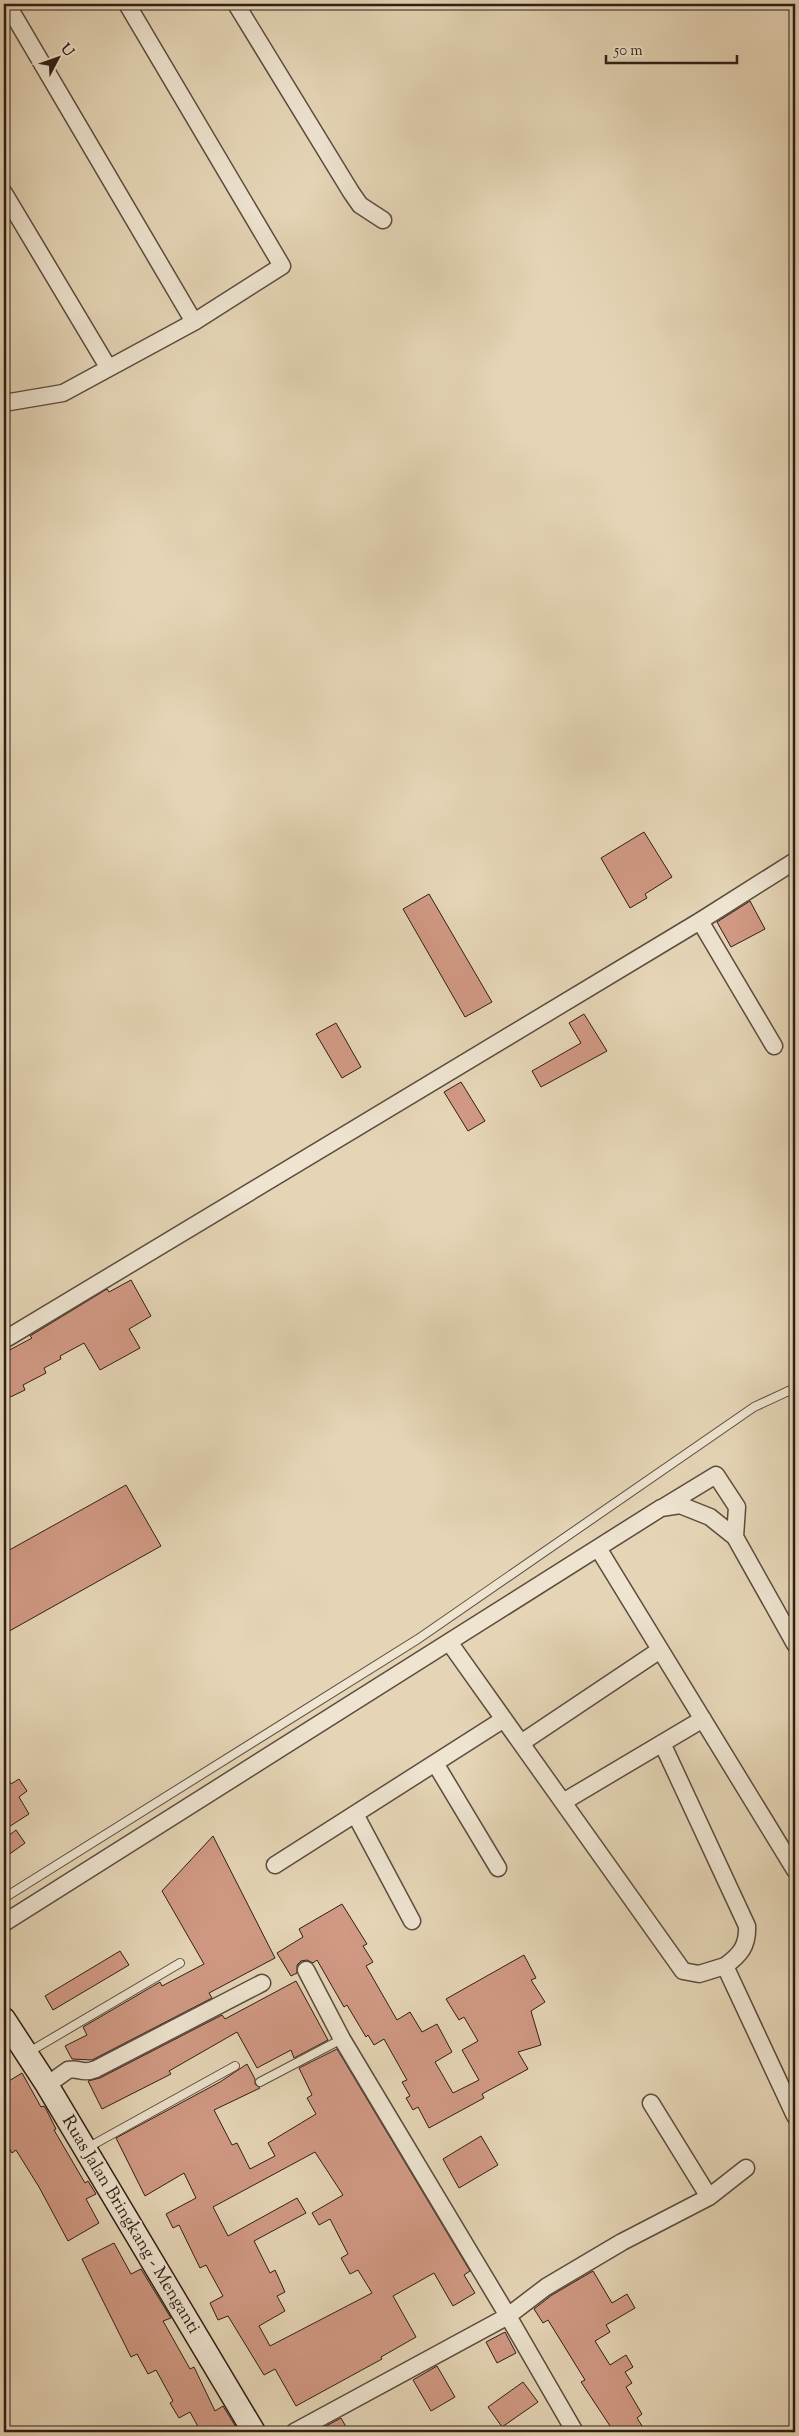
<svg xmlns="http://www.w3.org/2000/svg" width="799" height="2436" font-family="'Sorts Mill Goudy',serif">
	<rect width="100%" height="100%" fill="#e5d5b6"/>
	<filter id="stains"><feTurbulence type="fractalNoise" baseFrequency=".004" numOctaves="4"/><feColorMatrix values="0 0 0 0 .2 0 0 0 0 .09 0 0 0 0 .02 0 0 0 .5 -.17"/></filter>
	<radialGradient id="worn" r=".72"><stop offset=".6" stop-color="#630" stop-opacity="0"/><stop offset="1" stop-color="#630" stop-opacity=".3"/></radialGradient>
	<path fill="#d19984" stroke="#2f1e16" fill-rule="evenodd" d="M644,832L672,877L645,894L647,898L630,908L601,858Z
		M429,894L492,1002L465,1017L403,909Z
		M750,901L765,929L731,947L717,922Z
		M584,1014L607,1051L541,1087L532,1071L581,1043L569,1023Z
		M336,1023L361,1067L342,1078L316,1034Z
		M461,1082L485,1121L468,1131L444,1092Z
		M131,1280L151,1316L129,1329L140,1348L100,1370L84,1343L60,1356L61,1359L44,1368L46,1373L23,1385L25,1390L4,1400V1353L32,1338L30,1336L107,1289L109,1292Z
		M126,1485L161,1546L4,1634V1553Z
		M4,1771L11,1784L19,1779L27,1791L19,1797L29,1814L4,1830Z
		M16,1830L25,1843L4,1858V1839Z
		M213,1836L275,1958L209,1993L212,1998L92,2060L72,2059L65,2046L87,2035L83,2027L160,1982L162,1986L204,1964L162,1891Z
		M342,1904L367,1944L363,1946L373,1962L366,1966L397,2020L410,2012L422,2032L437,2024L452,2052L435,2062L453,2093L479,2080L462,2050L478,2041L464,2017L459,2020L446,1999L524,1955L536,1978L531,1980L545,2002L531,2011L541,2045L518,2052L528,2069L482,2094L484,2098L429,2128L418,2107L413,2110L406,2098L410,2096L402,2082L407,2080L384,2039L374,2045L368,2035L366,2037L347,2005L344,2007L317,1960L313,1963L307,1960L301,1961L297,1965V1973L291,1976L277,1953L303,1937L299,1929Z
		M120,1951L129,1965L53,2010L45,1996Z
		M296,1981L328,2040L294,2058L291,2050L257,2068L237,2032L169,2071L171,2074L102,2109L88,2081L100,2078L222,2015L225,2019Z
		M337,2049L470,2271L464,2275L475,2293L453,2306L434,2273L393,2296L416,2337L381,2357L382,2359L296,2406L275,2369L264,2375L228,2316L218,2320L210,2303L223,2296L206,2265L200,2268L179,2225L173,2228L166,2214L196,2198L184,2173L145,2196L116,2138L220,2082L247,2064L255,2079V2084L260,2088L214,2110L232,2145L237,2143L250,2169L275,2156L268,2143L316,2114L307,2098L312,2095L299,2068ZM315,2152L343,2195L312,2213L319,2225L330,2219L348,2254L341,2258L350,2274L358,2270L372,2293L270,2346L259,2326L285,2311L277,2296L285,2292L275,2270L270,2273L254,2241L306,2213L297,2198L228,2236L213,2207Z
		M22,2073L41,2107L44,2106L46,2109L56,2129L54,2130L85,2183L88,2181L96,2194L86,2199L99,2223L68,2241L39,2187L16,2150L12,2153L4,2140V2084Z
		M481,2136L498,2165L459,2188L443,2159Z
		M114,2243L131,2274L141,2269L171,2318L163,2321L190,2369L194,2367L215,2411L223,2406L239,2432H201L190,2412L179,2418L170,2403L173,2401L156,2370L148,2374L137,2354L131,2357L82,2259Z
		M593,2271L612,2303L627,2294L635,2308L606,2325L610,2332L595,2341L610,2365L626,2355L633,2367L625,2372L632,2383L626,2387L642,2414L637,2418L646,2432H614L581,2382L585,2380L548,2320L543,2323L534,2309L552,2295Z
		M505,2332L516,2353L497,2363L486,2342Z
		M437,2366L455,2397L431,2411L413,2380Z
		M523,2382L538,2402L502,2427L488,2407Z
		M341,2418L349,2432H315Z"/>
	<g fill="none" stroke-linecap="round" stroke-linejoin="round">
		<g stroke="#5c4c3e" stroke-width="10">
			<path id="service" d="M4,1898L418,1639L754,1407L795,1388
				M29,2052L180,1963
				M260,2082L342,2039
				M87,2148L235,2066"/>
		</g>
		<g stroke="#5c4c3e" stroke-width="19">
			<path id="minor" d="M7,4L194,322
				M236,4L351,192L360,205L383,220
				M4,193L108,367
				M4,403L63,393L194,322L282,266L127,4
				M700,921L774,1046
				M4,1340L700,921L795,861
				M665,1506L716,1475L737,1507L735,1537
				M598,1548L795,1870
				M449,1642L683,1971L699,1974L725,1966L795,2116
				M521,1743L660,1650
				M662,1743L747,1926C748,1946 740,1955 725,1966
				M435,1763L498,1868
				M563,1802L703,1719
				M355,1814L412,1921
				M275,1865L504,1719
				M4,1923L661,1508L680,1505L710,1517L735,1537L795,1644
				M47,2085L68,2070C79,2067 81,2075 96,2069L262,1983
				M651,2103L709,2197
				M294,2432L508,2316L342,2039L306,1970
				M575,2432L508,2316L546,2287L622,2242L709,2197L746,2168"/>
		</g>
		<g stroke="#2f1e16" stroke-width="25">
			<path id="secondary" d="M4,2019L47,2085L254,2432"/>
		</g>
		<use href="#service" stroke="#eee4d0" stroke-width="8"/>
		<use href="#minor" stroke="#eee4d0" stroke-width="16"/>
		<use href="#secondary" stroke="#eee4d0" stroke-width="22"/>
	</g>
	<g text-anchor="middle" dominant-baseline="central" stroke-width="4.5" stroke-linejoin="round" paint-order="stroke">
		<g font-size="18" fill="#2f1e16" stroke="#eee4d0">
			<text transform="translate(130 2225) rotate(59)">Ruas Jalan Bringkang - Menganti</text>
		</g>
	</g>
	<rect width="799" height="2436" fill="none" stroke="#e5d5b6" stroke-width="20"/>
	<rect x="5" y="5" width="789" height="2426" fill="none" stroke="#2f1e16" stroke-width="2.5"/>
	<rect x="10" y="10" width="779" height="2416" fill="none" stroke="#2f1e16"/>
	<g transform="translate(58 58) rotate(49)" stroke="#eee4d0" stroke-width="4" paint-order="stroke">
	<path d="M0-4L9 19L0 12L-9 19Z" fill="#2f1e16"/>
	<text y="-8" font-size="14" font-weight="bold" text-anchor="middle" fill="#2f1e16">U</text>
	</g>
	<path d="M606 55v8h131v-8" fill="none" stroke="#2f1e16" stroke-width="2.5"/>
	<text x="614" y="55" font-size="15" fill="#2f1e16" stroke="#eee4d0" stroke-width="4" paint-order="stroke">50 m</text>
	<rect width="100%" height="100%" filter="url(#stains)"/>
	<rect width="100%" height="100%" fill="url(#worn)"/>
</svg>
